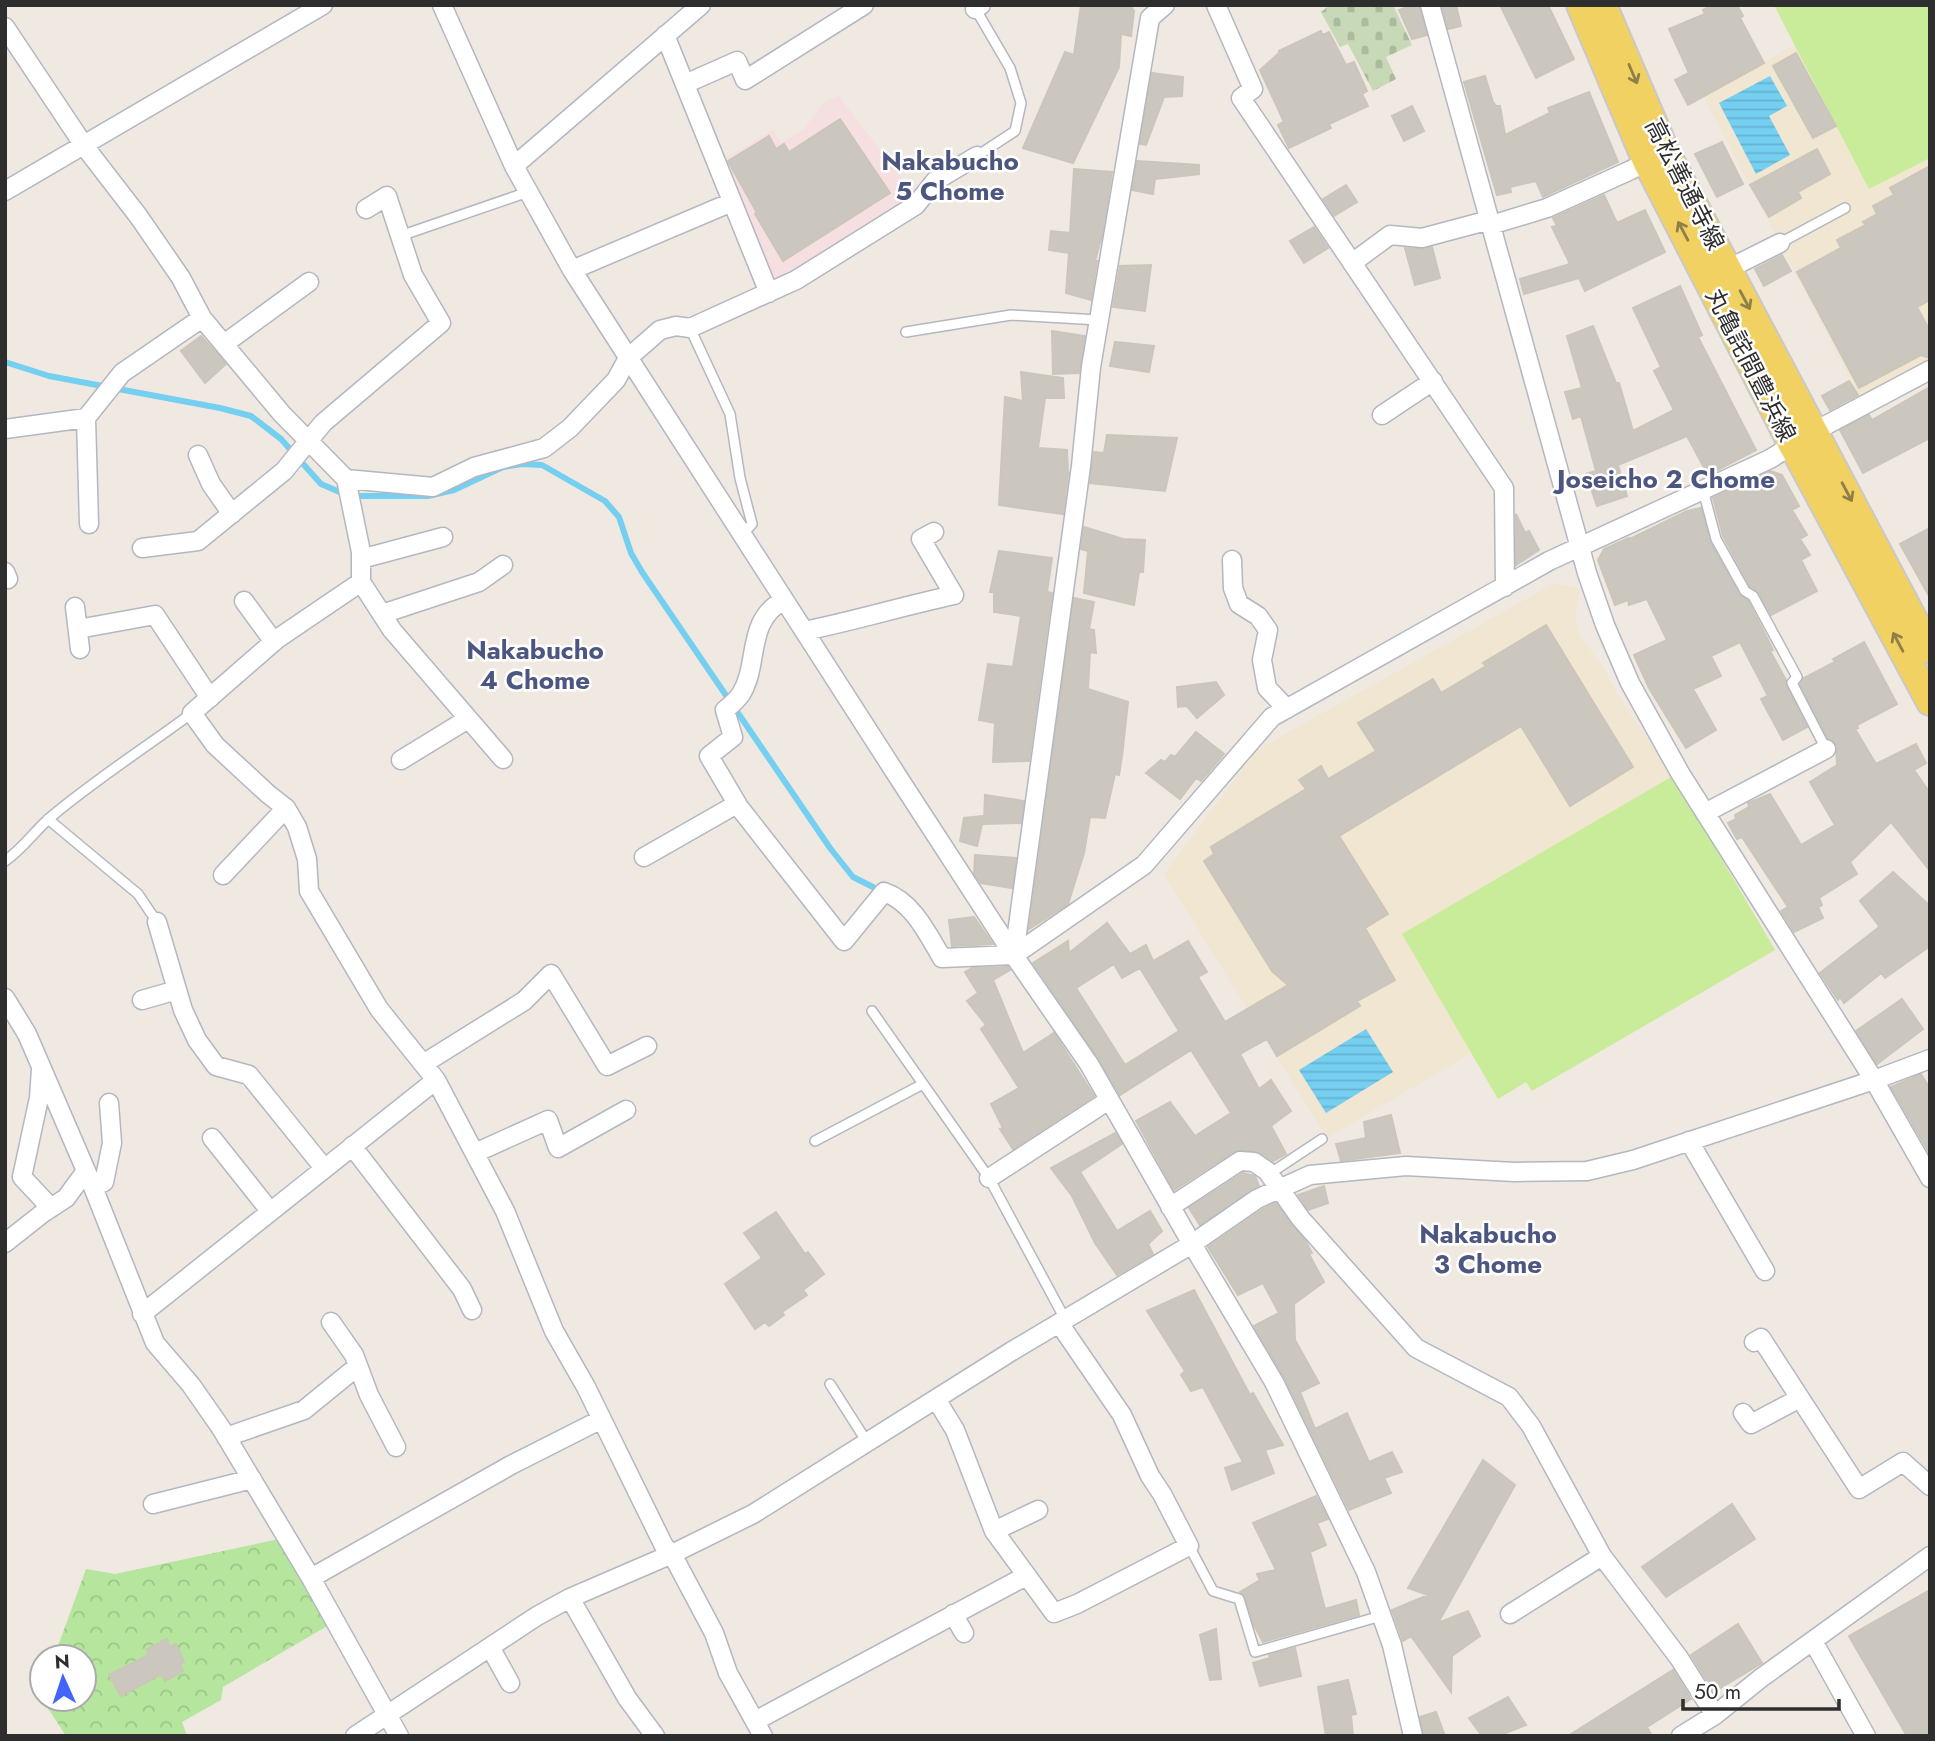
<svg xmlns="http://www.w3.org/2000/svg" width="1935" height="1741" font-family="Jost,'Noto Sans JP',sans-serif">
	<defs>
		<pattern id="forest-crowns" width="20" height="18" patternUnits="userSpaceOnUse" patternTransform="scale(1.75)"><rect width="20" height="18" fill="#b6e59e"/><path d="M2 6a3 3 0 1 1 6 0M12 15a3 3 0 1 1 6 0" fill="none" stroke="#9dc588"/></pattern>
		<pattern id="cemetery-stones" width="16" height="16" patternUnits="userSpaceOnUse" patternTransform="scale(1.75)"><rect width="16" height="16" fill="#c8d9b8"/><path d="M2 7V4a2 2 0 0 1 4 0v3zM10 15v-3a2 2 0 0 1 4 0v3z" fill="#acbb9e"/></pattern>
		<pattern id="water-rules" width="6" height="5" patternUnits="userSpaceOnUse" patternTransform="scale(1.75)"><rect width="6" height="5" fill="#75cff0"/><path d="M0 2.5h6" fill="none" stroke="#66b2ce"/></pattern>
	</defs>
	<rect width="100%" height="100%" fill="#efe9e1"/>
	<path fill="#f0e6d1" d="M1774,5H1930V359L1859,396L1704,97L1794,45Z
		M1553,584L1580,588L1575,619L1581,637L1603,667L1627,709L1673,776L1775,950L1532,1091L1526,1082L1498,1099L1471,1053L1327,1138L1164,874L1257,750Z"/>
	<path fill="#f5dfe0" d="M839,96L902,179L916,190L902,204L776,283L722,160L773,130L781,143L804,129L823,103Z"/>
	<path fill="url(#forest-crowns)" d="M279,1539L329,1625L223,1687L221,1700L182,1722L187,1736H66L42,1699H84V1657H54L86,1569L115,1574Z"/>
	<path fill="url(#cemetery-stones)" d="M1330,5H1393L1412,45L1386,57L1396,79L1373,91L1348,44L1340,47L1321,12Z"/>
	<path fill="#c9ec9a" d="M1774,5H1930V158L1869,189Z
		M1673,776L1775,950L1532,1091L1526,1082L1498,1099L1402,934Z"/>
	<path fill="url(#water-rules)" d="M1770,76L1787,106L1769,116L1790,155L1756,174L1719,103Z
		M1366,1029L1393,1072L1326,1113L1299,1070Z"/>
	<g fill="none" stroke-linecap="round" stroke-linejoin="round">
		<path stroke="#75cff0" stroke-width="6" d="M5,362L49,376L220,408L251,416L281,439L321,484L342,493L359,496H428L454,490L503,467L522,464L542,465L605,501L619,517L631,553L642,572L830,848L853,877L873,887"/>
	</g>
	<path fill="#cbc7bf" stroke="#cbc5ba" stroke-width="2" fill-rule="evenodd" d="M1081,5H1130L1134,11L1131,36L1121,34L1119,67L1073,163L1023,148L1065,52L1074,55Z
		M1413,5H1419L1427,35L1412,39L1399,10Z
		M1442,5H1456L1461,26L1448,29Z
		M1500,5H1548L1574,59L1536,78Z
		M1712,5H1737L1743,16L1740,18L1764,63L1688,105L1675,80L1689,73L1669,29L1705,14L1703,10Z
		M1321,31L1322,35L1329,32L1346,65L1354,62L1367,91L1362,94L1368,106L1329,124L1331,128L1289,148L1278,125L1284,122L1260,70L1279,53V51Z
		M1796,53L1836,126L1813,138L1773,66Z
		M1152,73L1183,77L1182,96L1164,97L1146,145L1140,144Z
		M1485,76L1493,102L1496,106H1500L1505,135L1550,113L1548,108L1589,92L1618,162L1543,197L1536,181L1510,187L1511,192L1497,195L1464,82Z
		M1412,106L1424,131L1404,141L1392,116Z
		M840,119L890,193L783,261L755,214L757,213L728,161L769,136L776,149L784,144L789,152Z
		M1722,142L1743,184L1717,197L1695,154Z
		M1817,149L1830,174L1798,192L1801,198L1769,217L1750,185Z
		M1137,161L1199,165V174L1155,179L1153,194L1132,190Z
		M1930,166V300L1917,307L1930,331V358L1921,355L1859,388L1797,272L1841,248L1837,240L1866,225L1863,222L1877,214L1873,206L1894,195L1890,188Z
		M1074,169L1112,172L1102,235L1095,261H1097L1091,300L1066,293L1069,253L1049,250L1051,231L1070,233Z
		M1346,185L1357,202L1334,216L1323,199Z
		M1604,195L1617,223L1645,210L1665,252L1585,291L1579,278L1524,294L1520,279L1570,264L1552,227L1557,226L1553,218Z
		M1314,227L1328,248L1304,263L1290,241Z
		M1432,247L1440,278L1415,285L1405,248L1421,249Z
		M1782,255L1791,271L1764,286L1755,269Z
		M1151,265L1145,311L1113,307L1120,266Z
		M1680,286L1702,335L1698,337L1756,450L1708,475L1687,436L1618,465L1627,496L1597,506L1586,474L1596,471L1581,416L1573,419L1565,392L1582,388L1567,336L1593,326L1616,383H1619L1633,431L1674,410L1654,371L1661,367L1633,308Z
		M1052,331L1085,336L1079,373L1053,374Z
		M201,336L226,364L205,383L181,351Z
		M1115,342L1154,346L1149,372L1110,366Z
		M1021,372L1063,378L1064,398H1045L1038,448L1067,450L1068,474L1063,514L999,505L1005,397L1023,401Z
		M1849,381L1858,395L1830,410L1822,396Z
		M1930,387V438L1863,473L1840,430L1869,415L1872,420Z
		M1107,435L1177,438L1165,491L1090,483L1094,452L1104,453Z
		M1770,471L1782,475L1799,506L1792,510L1807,535L1800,539L1810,555L1801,560L1817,591L1771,615L1759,593L1750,586L1723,536L1713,498Z
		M1701,508L1710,542L1739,594L1748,601L1759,622L1773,650L1770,651L1786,680V686L1807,727L1783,740L1761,699L1768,696L1740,642L1711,656L1721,676L1693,689L1716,730L1686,748L1649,688L1634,655L1667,640L1647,599L1629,605L1628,600L1615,605L1598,560L1604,549L1629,538L1630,539L1687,511Z
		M1516,514L1525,533L1529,531L1539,550L1516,565Z
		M1084,527L1123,539L1145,540L1143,572H1139L1134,605L1084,593L1088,551L1081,549Z
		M1930,528V598L1900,544Z
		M999,551L1052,558L1047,592L1052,593L1029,761L993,762L995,723L979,720L988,664L1013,667L1021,616L994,612V592H990Z
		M1074,598L1094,602L1089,629L1094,630L1096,653L1090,652L1088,689L1128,702L1122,756L1119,775L1115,774L1105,818L1090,817L1084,853L1068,904L1029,929Z
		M1546,625L1633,767L1570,806L1521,726L1339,836L1388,914L1365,928L1395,980L1357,1001L1360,1006L1277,1056L1267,1039L1240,1054L1259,1089L1271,1080L1291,1111L1271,1126L1286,1154L1273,1161L1256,1151H1235L1174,1190L1136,1121L1170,1102L1195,1136L1231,1113L1191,1050L1120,1095L1098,1058L1033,963L1068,941L1069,953L1107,923L1130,954L1146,945L1153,961L1188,941L1207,972L1198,977L1225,1022L1288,985L1272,971L1204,861L1214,854L1211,847L1306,789L1299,780L1321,766L1328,779L1376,751L1358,723L1433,679L1441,693L1486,666L1483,663ZM1114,964L1122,978L1140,968L1179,1031L1125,1065L1076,988Z
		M1864,642L1897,704L1857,725L1858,728L1855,729L1876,764L1916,744L1926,763L1914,770L1930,793V871L1891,822L1850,862L1857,874L1819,898L1822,905L1818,907L1823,918L1794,932L1781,911L1788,907L1742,837L1737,839L1728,823L1736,819L1735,815L1749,807L1748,803L1770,794L1801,845L1835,825L1810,782L1837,765L1836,744L1828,738L1800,684L1804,678L1835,662L1833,659Z
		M1216,682L1224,695L1197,718L1187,706L1178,707L1177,687Z
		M1196,732L1224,754L1201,781L1196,778L1180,799L1146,773L1161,760L1165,762L1171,755L1175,757Z
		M985,795L1024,801L1021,823L984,824Z
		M984,816L977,846L960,841L964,818Z
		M975,855L1016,858L1012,888L981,883L974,874Z
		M1893,872L1930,906V946L1885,978L1881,973L1844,1003L1840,997L1838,1000L1820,973L1878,928L1879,926L1860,901Z
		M974,917L993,944L952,946L949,920Z
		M1008,967L1010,970L993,980L1023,1053L1054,1033L1094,1096L1013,1149L1000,1129L1003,1128L991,1104L1019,1088L981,1029L986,1025L967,1001L978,993L965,972L972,968Z
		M1902,999L1923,1029L1877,1064L1856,1031Z
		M1921,1074L1930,1089V1154L1891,1087Z
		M1391,1115L1400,1153L1341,1161L1336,1144L1366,1138L1364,1122Z
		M1115,1133L1122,1144L1080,1172L1117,1231L1150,1211L1162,1231L1148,1244L1153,1254L1117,1275L1095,1243L1072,1196L1051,1168Z
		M1243,1173L1255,1176L1259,1186L1200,1225L1189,1208Z
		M1324,1186L1328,1203L1308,1210L1298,1195Z
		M1276,1203L1306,1242L1312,1253L1309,1254L1324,1282L1294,1304L1295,1340L1319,1383L1300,1392L1315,1429L1347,1413L1369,1462L1392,1452L1402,1472L1384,1478L1391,1493L1349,1510L1284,1377L1254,1326L1279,1313L1263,1283L1238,1295L1208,1247L1263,1209Z
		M776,1212L805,1254L808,1252L824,1274L803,1290L807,1295L782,1312L784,1315L769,1326L765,1322L755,1329L725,1284L762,1258L744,1233Z
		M1194,1290L1250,1395L1253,1393L1283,1445L1265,1450L1274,1473L1232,1490L1225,1468L1243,1462L1203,1387L1191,1391L1181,1375L1185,1371L1147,1311Z
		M1483,1460L1515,1485L1438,1623L1468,1611L1480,1636L1452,1656L1451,1692L1411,1636L1403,1641L1392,1610L1428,1595L1408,1588Z
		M1316,1496L1328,1519L1317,1523L1326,1545L1310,1552L1325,1609L1356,1600L1359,1615L1263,1642L1254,1625L1245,1596L1240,1592L1260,1580L1257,1574L1276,1570L1253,1523Z
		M1732,1504L1755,1539L1666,1597L1642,1567Z
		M1930,1590V1736H1907L1849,1636Z
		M1738,1624L1762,1663L1714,1692L1691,1655Z
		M1216,1629L1221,1679L1210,1680L1200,1635Z
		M167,1639L169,1647L176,1644L184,1662L180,1664L183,1671L165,1681L161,1674L121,1696L109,1675L149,1655L147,1649Z
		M1295,1648L1301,1676L1260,1686L1253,1663L1270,1658L1269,1655Z
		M1673,1670L1691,1699L1647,1727L1652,1736H1568Z
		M1348,1680L1356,1714L1351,1715L1353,1736H1326L1318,1687Z
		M1508,1697L1526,1725L1498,1736H1482L1469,1718Z
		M1436,1712L1445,1736H1424L1420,1717Z"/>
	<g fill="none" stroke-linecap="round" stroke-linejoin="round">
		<g stroke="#b4b7c1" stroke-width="12">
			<path id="service" d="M975,8L1010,68L1021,103L1015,131L977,156
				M400,236L528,192
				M1780,243L1845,208
				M690,328L730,414L740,478L752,524L742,535
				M906,332L1011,315L1099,320
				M1703,490L1716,539L1745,591L1753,596L1797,677L1792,683L1826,749
				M48,819L138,894L157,922
				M5,861C25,847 35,830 52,816C96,779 145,748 192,713
				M872,1011L989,1178L1065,1319
				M815,1141L923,1084
				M1269,1174L1322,1139
				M830,1384L867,1442
				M1189,1546L1213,1591L1239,1599L1255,1652L1381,1616"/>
		</g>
		<g stroke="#b4b7c1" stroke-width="21">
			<path id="minor" d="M442,5L514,166L572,270L900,780L1017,960L1089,1064L1192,1244L1274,1382L1366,1572L1392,1645L1413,1736
				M1216,5L1253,89L1241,98L1504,488L1505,587
				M1430,5L1587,573L1605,625L1630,683L1680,773L1874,1080L1930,1178
				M975,9L981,5
				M5,27L85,147L139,217L181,278L202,318L282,414L346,479L361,552V582L277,639L192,713L215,745L268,794L286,808L297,827L307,859L309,891L379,1009L436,1080L505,1211L554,1331L586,1387L664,1546L672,1554L714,1633L728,1673L763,1736
				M665,35L769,293
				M685,84L737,61L745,80L864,5
				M514,166L701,5
				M5,191L323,5
				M1352,263L1390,235L1422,238L1482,222L1491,225L1547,208L1631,170L1656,156
				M572,270L732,202
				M1720,273L1780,243
				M224,344L309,282
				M1382,415L1433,381
				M5,429L86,418
				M198,455L211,484L232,514
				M346,479L433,487L474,467L544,448L570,428L616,380L628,358L660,330L676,326L690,328L796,280L916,205L935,181L977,156
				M89,524L86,418L122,373L202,318
				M142,548L198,541L284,471L323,423L441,323L413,275L387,196L366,209
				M361,559L443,537
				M1232,560L1233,588L1239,604L1258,616L1268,630L1262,660L1267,688L1287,709
				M5,572L8,579
				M361,582L392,630L503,759
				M784,600C745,621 760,663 741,694C737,700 731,705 725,710L733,737L709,756L739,807L844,941L884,892C913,902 927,933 942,958L1014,955L1144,865L1272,717L1549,561L1770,459L1815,431L1930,370
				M244,601L274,642
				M75,607L80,649
				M382,614L479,582L503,565
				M78,629L155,615L210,698
				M804,631C854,621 903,606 954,595L921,539L934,532
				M401,760L468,719
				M1705,813L1826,749
				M644,857L737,804
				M223,875L286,808
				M157,922L183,1010L197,1040L216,1066L249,1075L324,1168
				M1014,955L1081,466L1091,367L1150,18L1165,5
				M5,998L27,1034L93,1187L155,1343L191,1385L221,1428L311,1578L399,1736
				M142,1000L177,990
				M423,1064L524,1001L551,974L607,1066L647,1046
				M41,1069L39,1098L22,1177L51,1208
				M212,1138L270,1211
				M1689,1141L1765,1271
				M352,1146L462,1289L472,1310
				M475,1153L548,1120L558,1148L626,1110
				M989,1178L1109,1100
				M93,1187L104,1182L112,1143L109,1103
				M1170,1207L1240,1161L1254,1162L1267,1171L1301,1219L1416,1348L1509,1397L1531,1426L1602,1556L1679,1658L1715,1715
				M5,1243L43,1213L66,1198L86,1171
				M142,1314L436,1080
				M331,1322L354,1355L369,1395L396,1447
				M1754,1342L1761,1338L1859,1489L1903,1462L1930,1486
				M936,1399L955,1430L994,1531L1054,1613L1077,1604L1189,1546L1162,1494L1150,1476L1122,1415L1059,1323
				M1743,1413L1751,1424L1800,1398
				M226,1437L304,1410L358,1366
				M153,1504L252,1479
				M994,1531L1038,1510
				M311,1578L511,1465L600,1420
				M570,1598L627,1698L655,1736
				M953,1614L964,1633
				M1510,1614L1602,1556
				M1813,1641L1866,1736
				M490,1647L510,1683
				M755,1721L1026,1576
				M355,1736L537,1616L570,1598L672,1554L753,1514L1012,1351L1192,1244L1257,1199L1310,1175L1406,1166L1514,1172L1587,1171L1633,1160L1874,1080L1930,1059
				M1681,1736L1715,1715L1761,1678L1930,1556"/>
		</g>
		<g stroke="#c9c9c9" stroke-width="30">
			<path id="primary" d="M1580,5L1646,161L1792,445L1930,702
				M1603,5L1666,152L1930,650"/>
		</g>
		<use href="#service" stroke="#fff" stroke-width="9"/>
		<use href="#minor" stroke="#fff" stroke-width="18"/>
		<use href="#primary" stroke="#f2d163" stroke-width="26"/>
	</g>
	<defs><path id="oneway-shaft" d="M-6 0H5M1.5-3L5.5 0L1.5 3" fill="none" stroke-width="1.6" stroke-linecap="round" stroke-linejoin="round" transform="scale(1.75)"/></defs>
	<g stroke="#908048">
		<use href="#oneway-shaft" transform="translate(1633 74) rotate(67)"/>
		<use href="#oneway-shaft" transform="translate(1683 231) rotate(-118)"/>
		<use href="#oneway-shaft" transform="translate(1745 300) rotate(62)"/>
		<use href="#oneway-shaft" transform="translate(1847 492) rotate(62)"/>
		<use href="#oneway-shaft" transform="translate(1898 642) rotate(-118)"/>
	</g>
	<g text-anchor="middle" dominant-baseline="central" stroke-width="5" stroke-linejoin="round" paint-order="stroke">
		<g font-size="24" fill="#2e2e2e" stroke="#fff">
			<text transform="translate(1685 184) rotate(63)">高松善通寺線</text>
			<text transform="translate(1751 365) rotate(63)">丸亀詫間豊浜線</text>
		</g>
		<g font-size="26" font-weight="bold" fill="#4d5680" stroke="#fff">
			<text x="950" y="161">Nakabucho<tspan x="950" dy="30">5 Chome</tspan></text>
			<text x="1666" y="479">Joseicho 2 Chome</text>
			<text x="535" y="650">Nakabucho<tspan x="535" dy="30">4 Chome</tspan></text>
			<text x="1488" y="1234">Nakabucho<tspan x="1488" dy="30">3 Chome</tspan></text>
		</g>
	</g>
	<rect width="1935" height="1741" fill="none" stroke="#2e2e2e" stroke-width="14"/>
	<g transform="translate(63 1678) rotate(357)"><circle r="33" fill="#ffffff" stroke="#ababab" stroke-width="2"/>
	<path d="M0-5L12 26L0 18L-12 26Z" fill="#4264fb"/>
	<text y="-10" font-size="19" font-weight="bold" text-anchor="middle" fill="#2e2e2e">N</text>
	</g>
	<path d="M1683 1699v10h156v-10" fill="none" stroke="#2e2e2e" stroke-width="3.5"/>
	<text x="1694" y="1699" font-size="21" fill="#2e2e2e" stroke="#ffffff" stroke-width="5" paint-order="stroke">50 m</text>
</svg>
